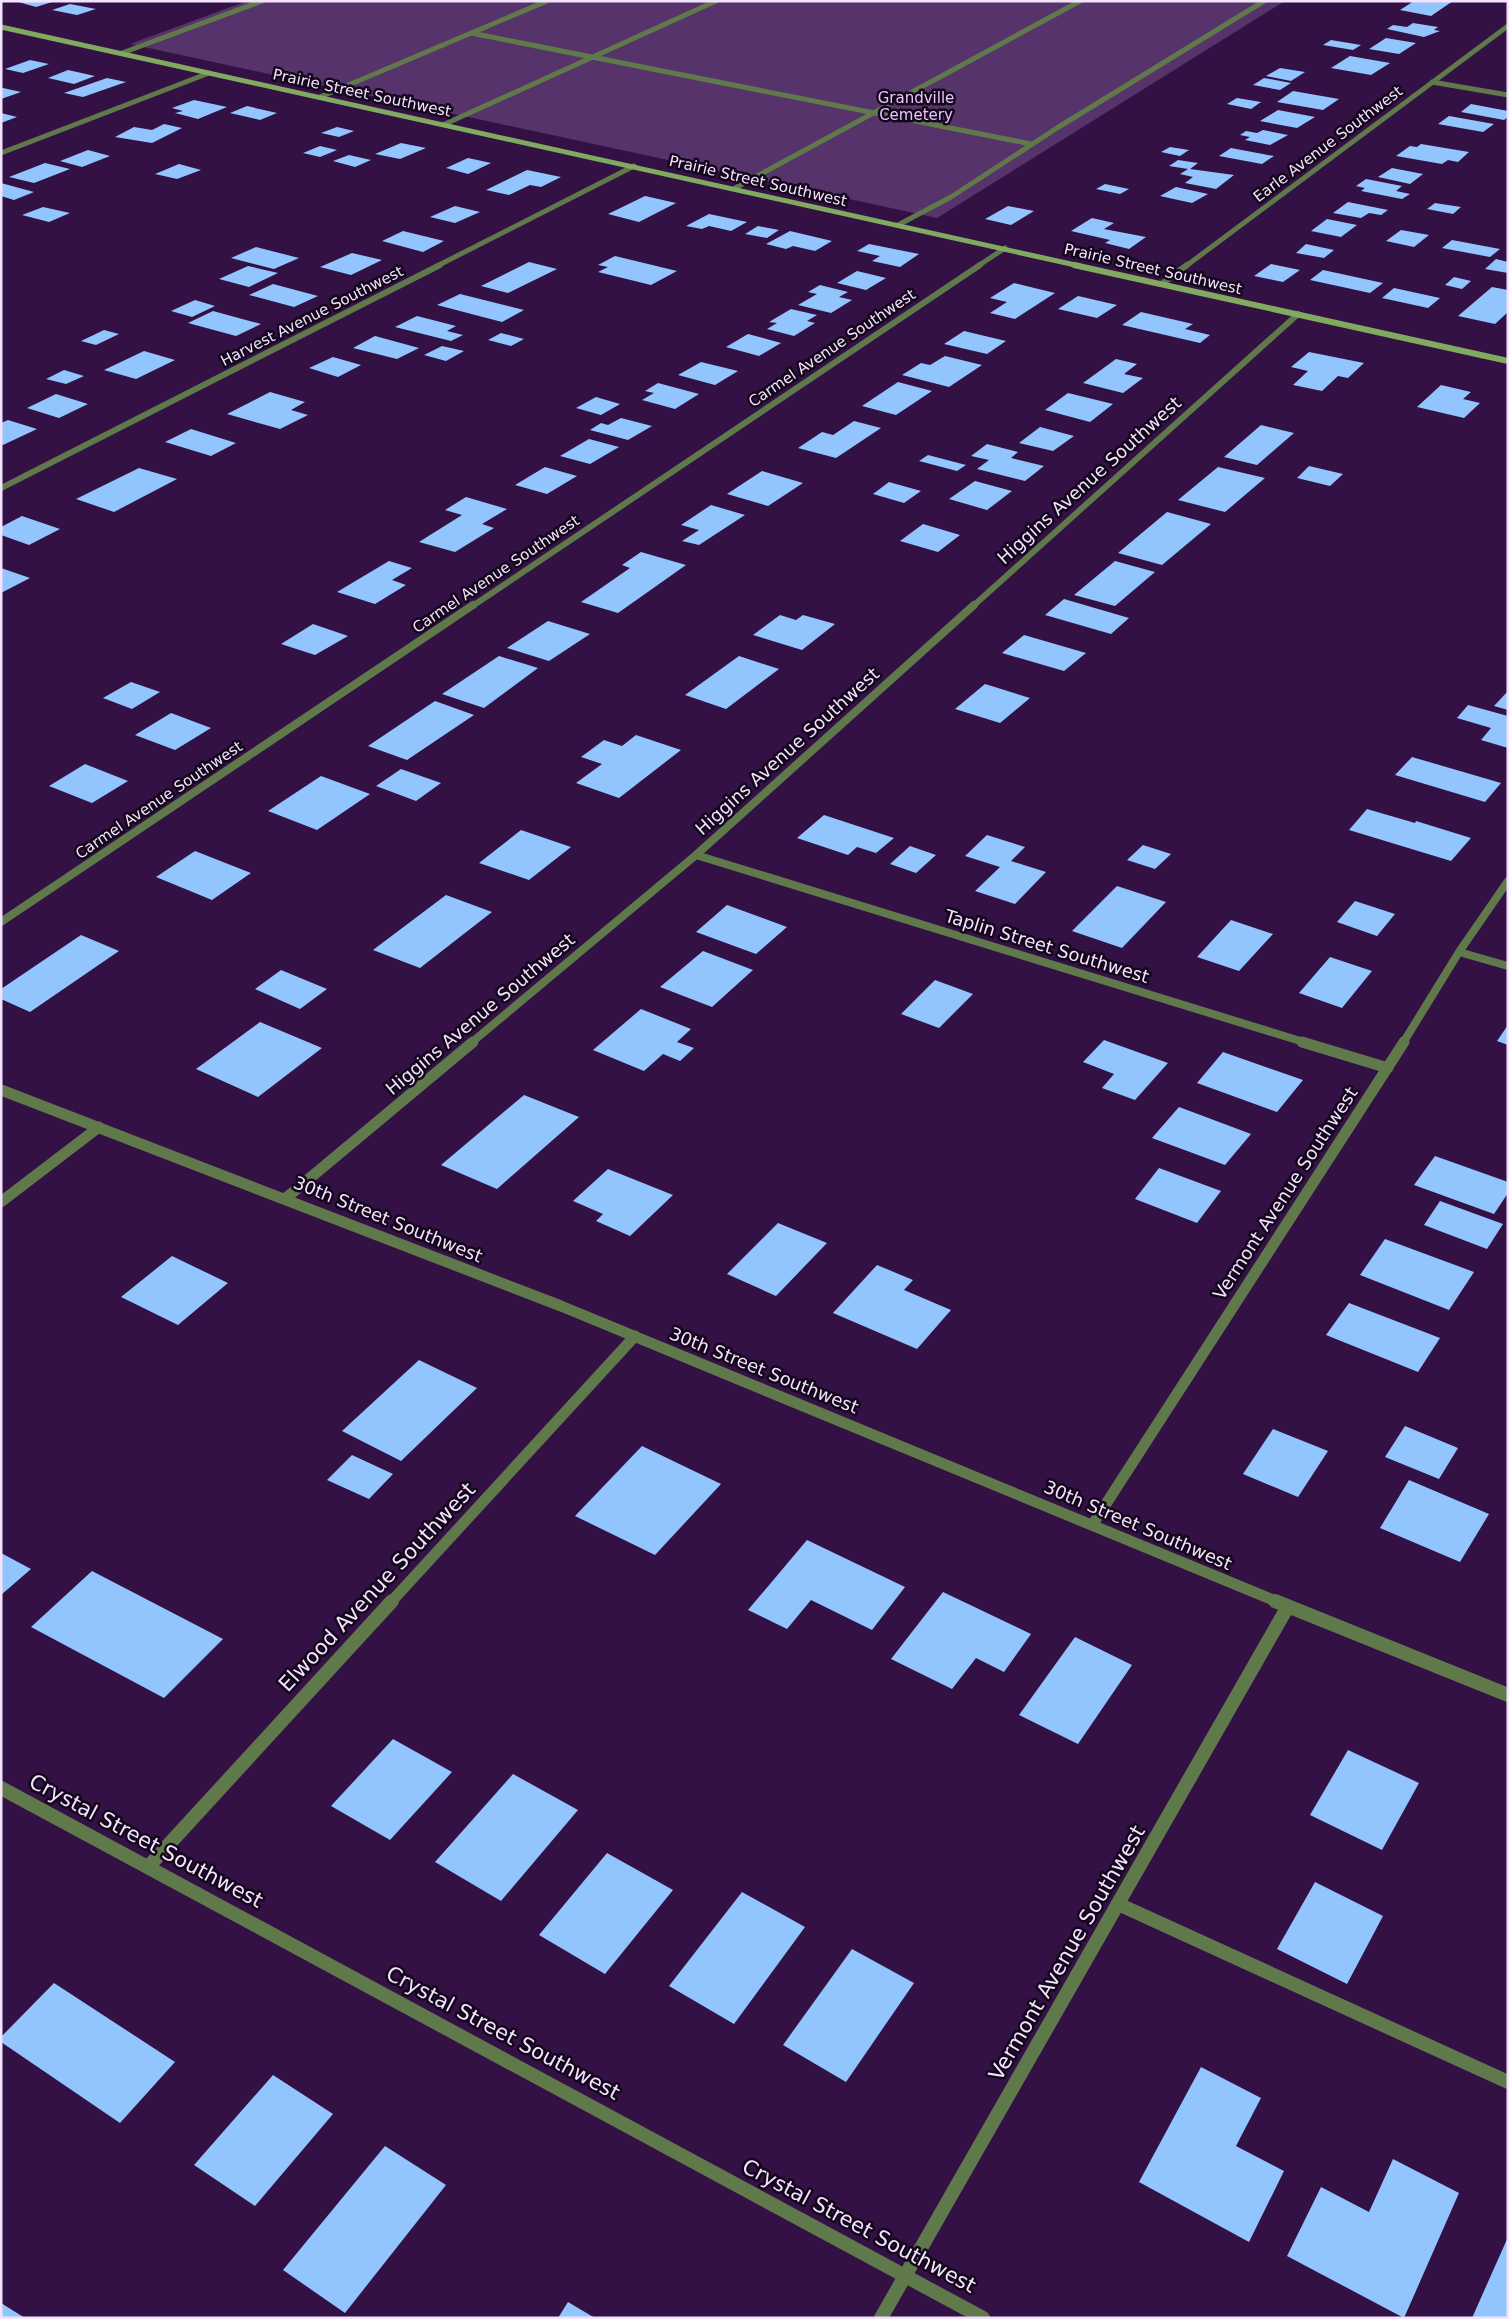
<svg xmlns="http://www.w3.org/2000/svg" width="1509" height="2319" font-family="'DejaVu Sans',sans-serif">
	<rect width="100%" height="100%" fill="#331145"/>
	<path fill="#56336b" d="M247,1H1285L937,218L130,44Z"/>
	<path fill="#92c5fd" d="M15,1H52V2L36,7Z
		M1414,1H1453L1431,16L1400,10Z
		M70,4L96,9L77,15L52,10Z
		M1413,23L1438,27L1434,30L1440,31L1424,37L1387,29L1393,25L1407,27Z
		M1386,38L1416,43L1399,54L1369,49Z
		M1331,40L1361,45L1353,50L1323,45Z
		M1350,56L1390,63L1371,75L1331,68Z
		M30,60L49,64L23,73L5,69Z
		M1280,68L1305,72L1291,81L1266,76Z
		M68,70L95,76L74,84L48,78Z
		M107,78L126,82L83,97L64,93Z
		M1264,78L1291,83L1280,90L1253,85Z
		M1,88H3L21,92L1,99Z
		M1293,91L1339,99L1323,110L1277,102Z
		M1237,98L1261,102L1251,109L1227,104Z
		M194,100L227,107L198,119L175,113L183,111L172,108Z
		M1471,104L1508,111V117L1504,120L1461,112Z
		M247,106L277,113L260,120L230,113Z
		M1278,110L1315,117L1297,128L1260,121Z
		M1,113L17,117L1,123Z
		M1449,116L1494,124L1483,132L1438,124Z
		M164,124L182,128L152,143L115,137L134,127L152,130Z
		M337,127L354,131L339,137L321,133Z
		M1263,130L1288,135L1270,145L1245,140L1250,137L1240,135L1246,131L1257,133Z
		M401,143L426,148L400,159L375,154Z
		M1421,144L1469,152L1458,162L1448,160L1442,164L1396,156L1410,146L1417,147Z
		M320,146L337,150L320,157L303,153Z
		M1170,147L1189,150L1180,156L1161,152Z
		M1231,148L1274,156L1262,164L1219,156Z
		M88,150L110,156L82,167L60,161Z
		M349,155L371,160L355,167L333,161Z
		M468,158L491,163L468,174L446,168Z
		M1178,160L1198,163L1190,169L1234,175L1216,189L1185,183L1193,177L1180,174L1188,169L1169,166Z
		M45,163L70,169L34,183L9,177Z
		M179,164L201,170L177,179L155,174Z
		M1392,168L1423,174L1410,184L1378,177Z
		M527,170L561,177L541,187L530,185L509,195L486,190Z
		M1366,179L1402,186L1396,191L1410,194L1402,199L1361,191L1365,188L1356,186Z
		M1,183L34,192L14,200L1,196Z
		M1105,184L1129,189L1120,194L1096,189Z
		M1176,187L1208,194L1192,203L1160,196Z
		M645,196L676,203L639,222L608,214Z
		M1348,202L1388,210L1381,215L1369,213L1361,218L1333,213Z
		M1435,203L1461,207L1453,214L1427,209Z
		M455,206L480,212L455,223L430,217Z
		M1008,206L1034,211L1011,225L985,219Z
		M43,207L70,213L49,222L22,215Z
		M709,214L747,222L731,231L709,226L702,229L686,226Z
		M1092,218L1114,223L1104,229L1146,237L1129,249L1105,243L1110,240L1071,231Z
		M1327,219L1357,225L1341,237L1311,231Z
		M758,226L779,230L767,238L745,234Z
		M1401,230L1429,235L1414,247L1386,241Z
		M403,231L444,241L423,252L382,241Z
		M790,231L832,241L815,251L793,246L786,249L766,244Z
		M1452,240L1500,249L1490,257L1442,248Z
		M869,244L919,254L900,267L872,261L880,256L857,251Z
		M1306,244L1334,250L1324,258L1296,253Z
		M256,247L299,258L274,269L231,258Z
		M352,253L382,260L351,275L320,267Z
		M615,256L677,271L651,285L598,272L608,267L598,265Z
		M1496,259L1508,262V273L1485,269Z
		M529,262L557,269L508,293L481,286Z
		M1271,264L1300,270L1283,282L1254,276Z
		M248,266L278,273L249,287L219,279Z
		M1323,270L1383,283L1370,293L1310,280Z
		M857,271L886,278L866,290L837,283Z
		M1454,277L1471,281L1462,289L1445,285Z
		M1014,283L1055,293L1015,319L990,313L1007,302L990,298Z
		M273,284L318,296L294,307L249,295Z
		M820,285L848,292L839,297L852,300L831,313L798,305L817,294L808,292Z
		M1492,287L1508,290V312L1495,324L1458,316Z
		M1394,288L1440,298L1428,308L1382,298Z
		M460,294L524,310L502,322L437,305Z
		M1078,296L1117,305L1097,318L1058,309Z
		M195,300L215,306L192,317L171,311Z
		M791,309L817,315L807,321L815,323L794,336L767,329L777,323L769,322Z
		M213,311L261,324L236,336L188,323Z
		M1141,312L1193,324L1185,329L1210,335L1200,343L1122,325Z
		M417,316L456,326L447,331L463,335L451,341L395,327Z
		M104,330L119,334L96,345L81,341Z
		M964,331L1006,341L987,354L944,344Z
		M501,333L524,339L511,346L488,340Z
		M748,334L781,343L759,356L726,347Z
		M375,336L419,348L397,359L353,348Z
		M442,346L464,351L446,361L424,355Z
		M144,351L175,360L136,379L104,370Z
		M1309,352L1364,363L1348,378L1338,376L1322,391L1293,385L1308,371L1291,367Z
		M945,356L982,365L949,387L902,375L921,363L930,365Z
		M333,357L361,365L338,377L309,368Z
		M1116,359L1137,364L1124,374L1143,378L1123,393L1083,383Z
		M701,362L738,371L715,385L678,375Z
		M64,370L84,376L66,384L46,379Z
		M898,382L932,391L896,415L862,406Z
		M658,383L699,394L675,409L642,400L654,393L645,391Z
		M1441,385L1471,392L1463,399L1480,403L1464,418L1417,407Z
		M270,392L305,402L291,410L308,415L280,429L227,414Z
		M1068,393L1113,404L1090,422L1045,410Z
		M56,394L88,404L59,418L27,408Z
		M596,397L620,404L601,415L576,408Z
		M621,418L652,426L628,440L590,430L601,423L608,425Z
		M8,420L37,429L3,445L1,444V423Z
		M854,421L881,428L836,458L798,448L822,432L833,435Z
		M1261,425L1294,433L1257,465L1224,457Z
		M1040,427L1074,436L1053,451L1019,443Z
		M191,429L236,443L211,456L165,442Z
		M589,439L619,447L590,464L560,456Z
		M987,444L1018,452L1011,458L1044,466L1025,481L977,469L989,460L971,456Z
		M928,455L966,465L957,471L919,461Z
		M1309,466L1343,474L1330,486L1297,478Z
		M545,467L577,476L547,494L515,485Z
		M1218,467L1265,478L1225,512L1178,500Z
		M139,468L177,479L114,512L76,499Z
		M762,471L803,483L768,506L727,494Z
		M975,481L1012,491L987,510L949,499Z
		M889,482L921,491L904,503L873,494Z
		M466,497L507,509L482,524L494,528L455,552L419,542L462,515L445,510Z
		M711,505L745,515L699,545L682,541L699,530L681,525Z
		M1167,512L1211,524L1162,565L1118,553Z
		M22,516L60,529L29,545L1,535V527Z
		M923,524L960,535L938,552L900,541Z
		M641,552L686,565L618,613L581,602L630,568L622,565Z
		M389,561L412,568L392,580L406,585L375,604L337,592Z
		M1115,561L1155,572L1115,606L1074,595Z
		M1,568L30,578L1,593Z
		M1064,599L1129,618L1111,634L1045,615Z
		M780,615L796,620L803,615L835,624L802,650L753,635Z
		M548,621L590,634L549,661L507,648Z
		M313,624L348,636L315,655L281,644Z
		M1024,635L1086,653L1064,671L1002,653Z
		M499,656L538,668L484,708L442,694Z
		M739,656L779,669L726,709L685,695Z
		M131,682L160,692L132,709L103,698Z
		M985,684L1030,698L1000,723L955,709Z
		M1508,691V710L1494,706Z
		M435,701L474,715L407,760L368,746Z
		M1468,705L1508,716V748L1481,740L1491,728L1457,718Z
		M171,713L211,728L175,750L135,735Z
		M636,735L681,750L619,798L576,783L602,764L581,757L604,740L622,746Z
		M1412,757L1501,783L1485,802L1395,775Z
		M85,764L128,781L92,803L49,786Z
		M401,769L441,783L416,801L376,786Z
		M321,776L370,794L317,830L268,811Z
		M1367,809L1415,823L1416,821L1471,838L1451,861L1349,830Z
		M824,815L894,838L876,853L857,847L848,855L797,838Z
		M521,830L571,847L529,880L479,863Z
		M987,835L1025,847L1011,861L1046,872L1015,904L975,891L1000,867L965,856Z
		M1143,845L1171,854L1155,869L1127,860Z
		M910,846L936,855L916,873L890,864Z
		M195,851L251,873L212,900L156,877Z
		M1117,886L1166,902L1122,948L1072,931Z
		M446,895L492,912L420,968L373,950Z
		M1355,901L1395,914L1377,936L1337,922Z
		M727,905L787,927L756,954L696,932Z
		M1231,920L1273,934L1239,971L1197,957Z
		M81,935L119,951L30,1012L1,999V989Z
		M703,951L753,970L712,1007L660,987Z
		M1330,957L1372,971L1342,1008L1299,993Z
		M281,970L327,989L300,1009L255,989Z
		M935,980L973,994L939,1028L901,1014Z
		M641,1009L691,1029L677,1042L694,1048L680,1061L663,1054L644,1071L593,1050Z
		M260,1022L322,1048L258,1097L196,1069Z
		M1508,1025V1045L1497,1041Z
		M1104,1040L1168,1063L1135,1100L1102,1088L1114,1074L1083,1062Z
		M1223,1052L1303,1080L1277,1112L1197,1083Z
		M524,1095L579,1117L497,1189L441,1165Z
		M1179,1107L1251,1134L1225,1165L1152,1138Z
		M1435,1156L1508,1182V1193L1494,1214L1414,1185Z
		M1159,1168L1221,1191L1197,1223L1135,1199Z
		M608,1169L673,1195L630,1236L596,1221L603,1214L573,1201Z
		M1440,1201L1503,1224L1487,1249L1424,1225Z
		M778,1223L827,1243L776,1296L727,1274Z
		M1385,1239L1474,1272L1449,1310L1360,1275Z
		M172,1256L228,1283L178,1325L121,1297Z
		M877,1265L913,1280L904,1290L951,1310L917,1349L833,1313Z
		M1349,1303L1440,1338L1418,1372L1326,1335Z
		M419,1360L477,1388L401,1461L342,1431Z
		M1405,1426L1458,1448L1439,1479L1385,1457Z
		M1273,1429L1328,1451L1298,1497L1243,1474Z
		M642,1446L721,1484L655,1555L575,1516Z
		M352,1455L393,1474L369,1499L327,1480Z
		M1409,1480L1489,1514L1460,1562L1380,1528Z
		M807,1540L905,1587L872,1630L811,1600L787,1629L748,1610Z
		M1,1553L31,1569L1,1595Z
		M92,1571L223,1639L164,1698L31,1627Z
		M943,1592L1031,1634L1004,1672L976,1658L952,1689L891,1659Z
		M1075,1637L1132,1665L1078,1744L1019,1715Z
		M393,1739L452,1772L390,1840L331,1806Z
		M1348,1750L1419,1783L1382,1850L1310,1815Z
		M513,1774L578,1810L501,1901L435,1862Z
		M607,1853L673,1890L605,1974L539,1935Z
		M1315,1882L1383,1916L1347,1984L1277,1949Z
		M742,1892L805,1927L734,2024L669,1986Z
		M852,1949L914,1983L846,2082L783,2045Z
		M54,1983L175,2062L120,2123L1,2042V2037Z
		M1201,2067L1261,2098L1236,2146L1284,2171L1249,2242L1139,2182Z
		M273,2075L333,2114L255,2206L194,2165Z
		M385,2146L446,2185L345,2313L283,2270Z
		M1393,2159L1459,2193L1404,2318L1287,2256L1321,2187L1369,2212Z
		M1508,2237V2318H1472Z
		M568,2302L595,2318H558Z
		M1,2303L25,2318H1Z"/>
	<g fill="none" stroke-linecap="round" stroke-linejoin="round">
		<path stroke="#60794b" stroke-width="5" d="M471,33L1031,144
			M122,53L262,1
			M320,97L547,1
			M445,124L716,1
			M735,188L1080,1
			M898,225L951,197L1057,128L1264,1"/>
		<path stroke="#60794b" stroke-width="14" d="M1118,1904L1508,2082"/>
		<path stroke="#60794b" stroke-width="5" d="M1432,82L1508,95
			M1,153L209,73
			M437,266L634,166
			M978,266L1005,248
			M1186,266L1508,26"/>
		<path stroke="#60794b" stroke-width="6" d="M1163,283L1187,265
			M1,488L440,265
			M471,607L980,265
			M972,607L1298,314"/>
		<path stroke="#60794b" stroke-width="8" d="M696,855L1307,1043
			M1,922L473,605
			M1459,952L1508,966
			M471,1043L696,855L974,605
			M1403,1043L1459,952L1508,881"/>
		<path stroke="#60794b" stroke-width="11" d="M1302,1042L1388,1068
			M1,1090L561,1306L1278,1602
			M286,1198L473,1042
			M1,1202L99,1127
			M1093,1524L1404,1042
			M391,1602L635,1336"/>
		<path stroke="#60794b" stroke-width="14" d="M1275,1601L1508,1695
			M1,1788L983,2318
			M149,1866L392,1601
			M881,2318L1287,1608"/>
		<path stroke="#82aa5e" stroke-width="5" d="M1,27L1080,266"/>
		<path stroke="#82aa5e" stroke-width="6" d="M1074,265L1508,361"/>
	</g>
	<g text-anchor="middle" dominant-baseline="central" stroke-width="5" stroke-linejoin="round" paint-order="stroke">
		<g font-size="15" fill="#f3e3fe" stroke="#14071c">
			<text transform="translate(362 93) rotate(12)">Prairie Street Southwest</text>
			<text transform="translate(1328 144) rotate(-37)">Earle Avenue Southwest</text>
			<text transform="translate(758 181) rotate(13)">Prairie Street Southwest</text>
			<text transform="translate(1153 269) rotate(13)">Prairie Street Southwest</text>
			<text transform="translate(312 316) rotate(-27)">Harvest Avenue Southwest</text>
			<text transform="translate(832 348) rotate(-34)">Carmel Avenue Southwest</text>
			<text transform="translate(496 574) rotate(-34)">Carmel Avenue Southwest</text>
			<text transform="translate(159 800) rotate(-34)">Carmel Avenue Southwest</text>
		</g>
		<g font-size="15" fill="#e6c6fb" stroke="#14071c">
			<text x="916" y="98">Grandville<tspan x="916" dy="17">Cemetery</tspan></text>
		</g>
		<g font-size="18" fill="#f3e3fe" stroke="#14071c">
			<text transform="translate(1089 480) rotate(-42)">Higgins Avenue Southwest</text>
			<text transform="translate(787 751) rotate(-42)">Higgins Avenue Southwest</text>
			<text transform="translate(1047 946) rotate(17)">Taplin Street Southwest</text>
			<text transform="translate(480 1014) rotate(-40)">Higgins Avenue Southwest</text>
			<text transform="translate(1285 1193) rotate(-57)">Vermont Avenue Southwest</text>
			<text transform="translate(388 1219) rotate(22)">30th Street Southwest</text>
			<text transform="translate(764 1370) rotate(22)">30th Street Southwest</text>
			<text transform="translate(1138 1525) rotate(23)">30th Street Southwest</text>
		</g>
		<g font-size="21" fill="#f3e3fe" stroke="#14071c">
			<text transform="translate(377 1587) rotate(-47)">Elwood Avenue Southwest</text>
			<text transform="translate(146 1841) rotate(28)">Crystal Street Southwest</text>
			<text transform="translate(1067 1953) rotate(-60)">Vermont Avenue Southwest</text>
			<text transform="translate(503 2033) rotate(28)">Crystal Street Southwest</text>
			<text transform="translate(859 2226) rotate(28)">Crystal Street Southwest</text>
		</g>
	</g>
	<rect width="1509" height="2319" fill="none" stroke="#f3e3fe" stroke-width="5"/>
</svg>
